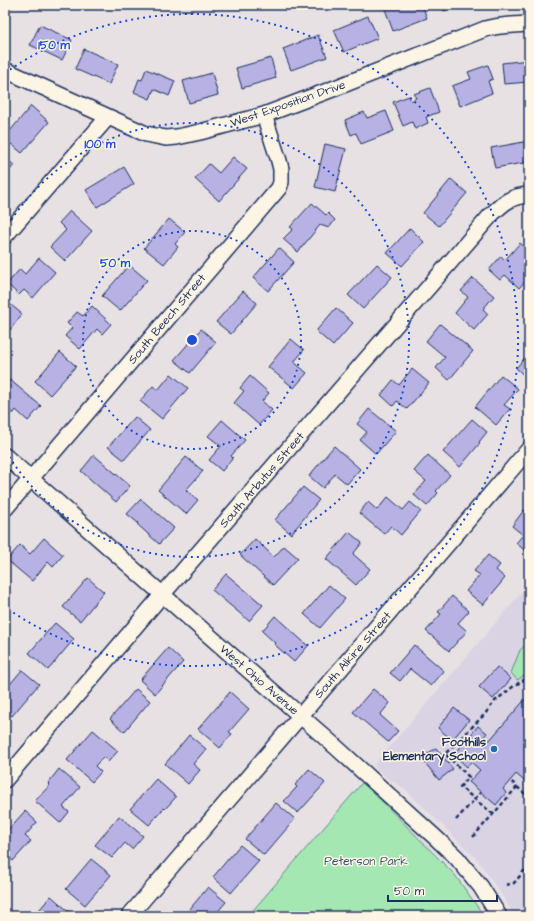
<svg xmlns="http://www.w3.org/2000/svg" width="534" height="921" font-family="'Architects Daughter',sans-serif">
	<rect width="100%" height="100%" fill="#e7e1e4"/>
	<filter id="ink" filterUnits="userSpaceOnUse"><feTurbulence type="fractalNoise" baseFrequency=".025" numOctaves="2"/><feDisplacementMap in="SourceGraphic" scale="8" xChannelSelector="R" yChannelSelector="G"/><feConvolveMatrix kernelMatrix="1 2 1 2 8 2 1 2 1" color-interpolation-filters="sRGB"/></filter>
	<g filter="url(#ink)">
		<path fill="#d9d3e4" d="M529,584V916H514L507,903L478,860L405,789L387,778L374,765Z"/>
		<path fill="#a4e7b2" stroke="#608b88" d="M529,641V673L517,680L511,673L520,650Z
			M363,782L455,875L484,916H250L249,915Z"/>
		<path fill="#b7b2e3" stroke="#1b2f5e" d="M396,5H422L427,18L393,31L385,9Z
			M441,5H459L444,11Z
			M368,16L378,38L344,52L334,30Z
			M40,25L72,40L62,60L30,45Z
			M318,35L327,57L291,70L283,49Z
			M84,49L118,64L109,84L75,69Z
			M271,58L276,78L242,88L236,68Z
			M529,60V82L504,84L502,63Z
			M488,65L493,79L488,81L492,93L460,106L452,86L471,79L468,72Z
			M146,69L175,81L169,96L154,89L150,99L134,92L139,79L142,80Z
			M212,73L218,95L189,103L183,81Z
			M430,88L439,112L426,117L428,123L415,129L412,122L403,126L393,102L409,96L411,101L416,98L414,94Z
			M31,106L49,122L22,153L5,139V137Z
			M386,111L394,131L361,144L356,133L351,135L345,120L364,112L367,118Z
			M529,141V162L495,168L491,148Z
			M325,144L346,149L335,192L315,187Z
			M233,157L247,169L219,201L195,179L209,164L219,173Z
			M5,158L14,165L5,176Z
			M124,167L134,184L97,207L86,190Z
			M451,179L467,193L439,226L423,213Z
			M312,203L326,215L328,213L335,220L329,228L320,225L298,252L283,239L293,229L290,227Z
			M70,211L92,231L65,261L50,247L66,230L59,223Z
			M169,219L185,232L175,244L178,247L164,264L144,248Z
			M410,228L424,242L402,266L387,253Z
			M520,243L529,251V277L519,288L505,275L500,280L489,270L501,256L505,260Z
			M279,248L294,262L268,291L253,278Z
			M39,258L55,272L33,298L24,290L19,295L7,284L20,269L25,274Z
			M377,264L392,277L363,309L348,295Z
			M129,265L147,280L120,311L102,296Z
			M473,278L494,296L483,309L488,314L474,330L455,313L468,297L461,291Z
			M243,291L257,303L231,334L216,322Z
			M5,300L22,314L10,330L5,326Z
			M92,306L111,324L102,334L97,329L80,349L65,336L72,328L67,323L77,312L83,316Z
			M336,308L353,323L333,346L316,331Z
			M440,324L473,351L449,380L436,368L445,357L426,341Z
			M201,329L216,342L190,373L174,360Z
			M291,339L304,350L294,362L307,373L294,388L268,367Z
			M60,352L76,366L50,395L35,381Z
			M529,353V380L516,368Z
			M412,369L429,383L407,409L397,401L393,406L381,395L393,380L399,385Z
			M171,374L188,388L162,419L140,401L153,386L158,390Z
			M501,375L518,389L504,405L510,409L496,425L475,407Z
			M250,376L269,393L262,401L272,410L259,425L234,403L244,391L240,388Z
			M10,380L41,406L28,421L16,410L13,414L5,407V386Z
			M369,409L396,431L376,454L360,440L367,432L357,424Z
			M135,417L150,430L124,460L108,447Z
			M472,419L487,432L479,442L480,443L460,467L443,452Z
			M222,420L245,440L231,456L233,458L222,471L209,460L221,446L208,436Z
			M334,446L360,469L347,484L335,474L323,488L309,476Z
			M94,455L130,486L116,502L81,471Z
			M428,455L450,475L436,491L438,493L427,506L414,495L426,481L414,471Z
			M186,457L203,471L186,490L198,500L186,514L158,490Z
			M303,487L319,500L291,534L275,520Z
			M388,497L403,510L410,502L421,511L401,535L391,526L384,534L359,513L368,502L377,510Z
			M141,499L174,528L159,544L137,524L138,523L127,514Z
			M524,510L529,514V554L516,543L523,535L512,526Z
			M349,532L362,543L353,554L370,569L356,585L326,559Z
			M44,538L63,555L53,567L48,562L32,581L7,560L20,545L30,554Z
			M255,539L274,557L284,546L298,558L273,585L240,555Z
			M488,555L500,565L496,570L505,578L483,605L466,591L480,575L474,571Z
			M226,574L263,605L249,621L212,590Z
			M88,578L104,592L80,621L63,607Z
			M329,585L345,599L320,628L304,614Z
			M452,596L469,611L458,623L467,631L449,651L426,631L441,614L438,612Z
			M275,616L308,646L294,662L274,644L275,643L262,631Z
			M55,623L74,639L48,670L29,653Z
			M414,645L444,671L431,686L410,669L400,681L390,673Z
			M168,648L183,662L155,694L140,680Z
			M497,667L511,679L493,699L479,687Z
			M22,670L39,684L12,716L5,710V690Z
			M136,689L150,701L124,732L110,719Z
			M373,689L390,703L380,715L398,731L388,742L353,712Z
			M230,692L249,709L229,732L232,734L220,748L198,729Z
			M529,695V785L516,774L503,789L506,793L496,805L469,782L480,770L471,762L467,767L454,755L478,726L487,733L483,738L488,742Z
			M454,708L469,720L452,740L438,728Z
			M93,730L118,751L108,762L103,757L95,766L101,772L92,782L67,760Z
			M189,735L206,749L193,764L200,770L188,784L165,764Z
			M436,748L453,769L439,780L421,758Z
			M59,769L80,787L63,807L69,812L60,823L35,801L50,785L48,783Z
			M309,769L325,783L298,813L284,801L297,787L295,785Z
			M156,779L176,797L165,809L164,808L149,825L130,809Z
			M276,803L295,819L264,855L245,839Z
			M25,811L37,822L25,836L31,841L13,861L5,854V833Z
			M119,816L143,836L132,849L125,843L112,858L95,845Z
			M240,845L259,861L231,893L213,877Z
			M91,859L111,875L85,905L66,889Z
			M208,887L226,902L214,916H184Z
			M51,896L74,916H34Z"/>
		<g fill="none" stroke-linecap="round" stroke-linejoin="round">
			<g stroke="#1b2f5e" stroke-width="18">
				<path id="minor" d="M5,70L146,134L166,138L177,137L200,132L264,115L330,90L485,29C500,25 514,25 529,24
					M5,236L108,117
					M5,456L337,748L437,839L457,858L481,887L499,916
					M5,509L279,188L281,182V169L279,161L264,115
					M5,780L162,595L491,215C503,203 511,196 529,195
					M129,916L529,449"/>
			</g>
			<path stroke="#1b2f5e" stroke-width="2.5" stroke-dasharray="4 3" stroke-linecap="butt" d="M517,787L529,797
				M493,814L460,787L469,777L445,754L485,714L495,701L514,686L529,677
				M456,820L481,792
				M473,837L517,787L510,780
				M506,885L514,883L529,865"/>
			<use href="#minor" stroke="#fcf5e5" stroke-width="15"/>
		</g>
	</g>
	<g fill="none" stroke="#1d4ed8" stroke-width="2" stroke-dasharray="2 4">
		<circle cx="192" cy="340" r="109"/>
		<path d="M5 230A217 217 0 1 1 5 450"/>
		<path d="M5 73A326 326 0 1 1 5 607"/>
	</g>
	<circle fill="#1f6fb2" stroke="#fcf5e5" stroke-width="1.5" cx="494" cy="749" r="4"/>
	<g text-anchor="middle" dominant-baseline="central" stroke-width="3" stroke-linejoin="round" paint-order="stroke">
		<g font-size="12" fill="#1b2f5e" stroke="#fcf5e5">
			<text transform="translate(288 104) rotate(-19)">West Exposition Drive</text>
			<text transform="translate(167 319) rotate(-50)">South Beech Street</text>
			<text transform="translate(262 480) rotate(-49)">South Arbutus Street</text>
			<text transform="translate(353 655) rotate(-49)">South Alkire Street</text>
			<text transform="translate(259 680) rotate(41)">West Ohio Avenue</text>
		</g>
		<g font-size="12" font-weight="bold" fill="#1b2f5e" stroke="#fcf5e5" text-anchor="end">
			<text x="486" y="742">Foothills<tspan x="486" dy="14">Elementary School</tspan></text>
		</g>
		<g font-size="12" fill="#36546f" stroke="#fcf5e5">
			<text x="366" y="861">Peterson Park</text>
		</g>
	</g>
	<circle cx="192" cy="340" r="6" fill="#1d4ed8" stroke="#fcf5e5" stroke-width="2"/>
	<g font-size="12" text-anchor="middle" font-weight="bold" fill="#1d4ed8" stroke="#fcf5e5" stroke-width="3" stroke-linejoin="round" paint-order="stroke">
		<text x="54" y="49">150 m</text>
		<text x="100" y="148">100 m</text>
		<text x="115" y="267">50 m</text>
	</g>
	<rect width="534" height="921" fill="none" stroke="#fcf5e5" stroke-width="20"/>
	<rect x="10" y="10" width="514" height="901" fill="none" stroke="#1b2f5e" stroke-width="1.5" filter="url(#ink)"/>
	<path d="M388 895v6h109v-6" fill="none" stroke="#1b2f5e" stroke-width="2"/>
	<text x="394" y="895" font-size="12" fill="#1b2f5e" stroke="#fcf5e5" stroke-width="3" paint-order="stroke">50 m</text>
</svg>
